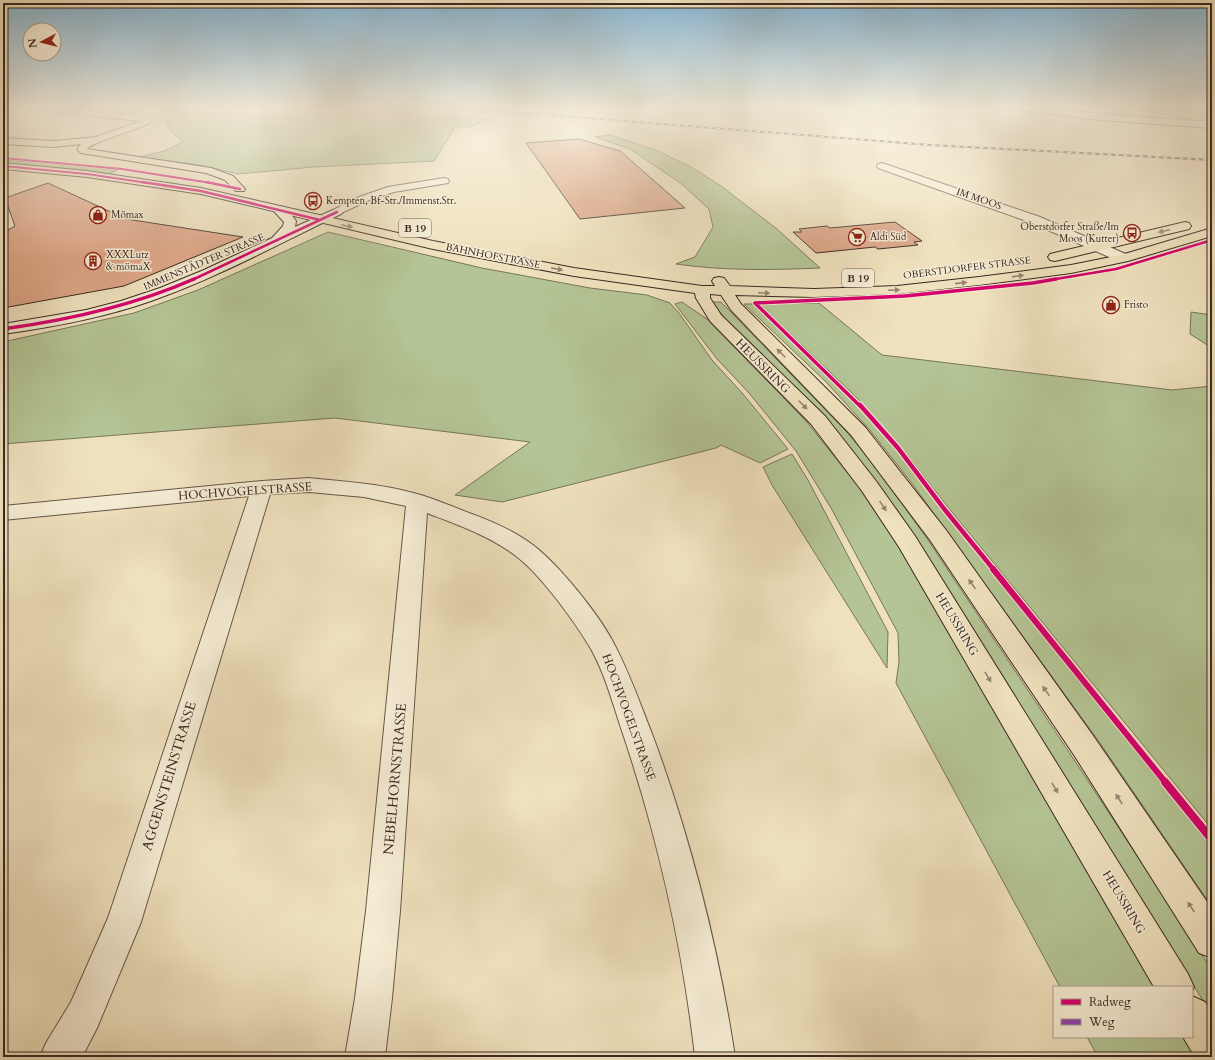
<svg xmlns="http://www.w3.org/2000/svg" width="1215" height="1060" font-family="Cardo,serif">
	<rect width="100%" height="100%" fill="#efe1bd"/>
	<filter id="stains"><feTurbulence type="fractalNoise" baseFrequency=".005" numOctaves="4"/><feColorMatrix values="0 0 0 0 .2 0 0 0 0 .09 0 0 0 0 .02 0 0 0 .5 -.17"/></filter>
	<radialGradient id="worn" r=".72"><stop offset=".6" stop-color="#630" stop-opacity="0"/><stop offset="1" stop-color="#630" stop-opacity=".3"/></radialGradient>
	<path fill="#b4c494" stroke="#77765b" d="M984,108H1012L1101,119Z
		M1137,108H1203L1212,111V122H1198Z
		M190,111L267,117L352,113L400,114L487,119L471,127H455L434,161L314,167L238,174L205,166L140,157L164,151L183,142L170,130L166,122Z
		M610,135L656,150L691,167L721,186L777,229L820,268C772,270 724,271 676,264L695,257L713,227L709,209L679,182L630,149L595,137Z
		M3,160L65,164L117,170L109,174L3,164Z
		M328,232L482,268L590,288L647,295L670,303L679,313L712,360L743,394L788,449L760,463L721,445L716,448L502,502L455,495L530,442L335,418L3,444V342L134,313L198,290Z
		M682,302L707,319L806,421L858,486L897,544L1157,987H1060L896,683L899,662L898,633L831,508L796,451L749,393L717,359L675,304Z
		M711,302H721L847,432L877,469L926,537L1065,746L1212,970V1015L917,542Z
		M819,303L882,355L1172,390L1212,386V829L951,511L900,446L857,398L759,304Z
		M744,304H754L852,400L895,447L942,510L1212,846V907L1100,743L911,482L869,429L826,382Z
		M1191,312L1212,315V348L1190,334Z
		M792,454L808,480L888,632L887,668L772,485L763,467Z
		M1087,1037H1187L1198,1057H1098Z"/>
	<g fill="none" stroke-linecap="round" stroke-linejoin="round">
		<path fill="#74817b" fill-rule="evenodd" d="M1180,108H1184L1212,117V119Z"/>
	</g>
	<path fill="#dda587" stroke="#3a2822" d="M579,139L620,151L685,208L580,219L526,143Z
		M48,183L126,219L243,237L124,286L3,308V233L15,226L5,198Z
		M895,222L922,241L914,242L918,245L878,249L875,247L816,253L793,232H802L799,229L827,226L830,228Z"/>
	<g fill="none" stroke-linecap="round" stroke-linejoin="round">
		<g stroke="#675649" stroke-width="2">
			<path id="street" d="M17,108H62L148,116L152,119L149,124L96,143L91,140L93,138L141,121L35,110L32,109L3,117V111Z
				M882,163L1040,217L1128,255L1130,258L1128,261H1118L1032,223L878,168L877,166L878,164Z
				M444,178L448,179L449,181L448,183L394,192L367,201L337,215L333,214L331,212L333,210L359,197L388,187Z
				M309,478C347,482 387,484 424,496C439,501 454,507 469,513C491,521 513,530 533,545C558,564 597,612 612,640C629,671 641,706 654,739C691,840 719,951 735,1057H695C683,949 658,839 624,737C614,708 606,676 591,649C575,622 541,575 516,556C490,536 458,525 427,513L400,911L392,998L385,1057H345L355,998L366,911L406,506L364,497L309,492L270,494L141,922L97,1028L82,1057H40L46,1043L71,1002L108,918L249,496L3,520V506L262,481Z"/>
		</g>
		<g stroke="#3a2822" stroke-width="2">
			<path id="secondary" d="M1018,108H1045L1101,114L1212,122V128L1101,120L1022,110Z
				M278,206C285,207 292,215 296,221L295,227L333,210H341L343,212L341,214C278,244 217,278 151,301C103,318 53,327 3,334V324L86,310L121,301L160,288L204,270L272,238L283,226L284,222L272,209L274,207Z"/>
		</g>
		<g stroke="#3a2822" stroke-width="2">
			<path id="primary" d="M96,137L101,140C97,145 91,144 87,149L211,168L233,176L245,189L244,191H236L225,180L206,173L81,153L77,149L81,144L54,147L3,144V138L54,141Z
				M3,163L87,171L201,188L433,241L574,268L702,286H715L712,281L714,278L719,277L724,278L730,286L814,289L897,286L979,277L1071,265L1121,255L1212,228V236L1128,261L1071,273L979,285L897,294L814,297L735,295L741,304L865,427L946,530L1094,737L1212,909V958L1199,953L1074,755L930,540L851,435L731,310L721,295L710,294V298L721,315L825,416L876,481L915,536L1188,974L1194,987L1192,991V987H1154L899,547L862,491L811,424L710,321L696,298L695,293L574,276L433,249L201,194L87,177L3,169Z
				M1185,222L1189,223L1191,226L1189,229L1055,261L1050,260L1048,257L1050,254Z
				M1192,996L1205,1002L1212,1012V1057H1195L1183,1037H1192Z"/>
		</g>
		<use href="#street" fill="#f5ecd4" fill-rule="evenodd"/>
		<use href="#secondary" fill="#f5ecd4" fill-rule="evenodd"/>
		<use href="#primary" fill="#efe1bd" fill-rule="evenodd"/>
		<g stroke="#3a2822" stroke-width="2">
			<path id="rail" d="M461,108L930,145L1212,160"/>
		</g>
		<use href="#rail" stroke="#f5ecd4" stroke-width="1.5" stroke-dasharray="4" stroke-linecap="butt"/>
		<path stroke="#8e44ad" stroke-width="1.5" stroke-dasharray="3.5 1.5" stroke-linecap="butt" d="M1167,112H1175L1169,108
			M1160,114H1162"/>
		<g stroke="#f5ecd4" stroke-width="3">
			<path id="cycleway-far5" d="M3,158L122,169L211,183
				M3,166L87,174L148,183"/>
		</g>
		<g stroke="#f5ecd4" stroke-width="4">
			<path id="cycleway-far4" d="M142,182L201,191L320,220
				M206,182L240,189
				M192,280L337,212
				M1050,280L1116,269L1212,240"/>
		</g>
		<g stroke="#f5ecd4" stroke-width="5.5">
			<path id="cycleway-far3" d="M755,303L860,406
				M755,303L905,296L1033,283L1056,279
				M3,329C69,320 133,306 194,279"/>
		</g>
		<g stroke="#f5ecd4" stroke-width="7">
			<path id="cycleway-far2" d="M860,405L898,448L945,510L994,570"/>
		</g>
		<g stroke="#f5ecd4" stroke-width="8">
			<path id="cycleway-far1" d="M993,569L1166,783"/>
		</g>
		<g stroke="#f5ecd4" stroke-width="10">
			<path id="cycleway" d="M1165,782L1212,840"/>
		</g>
		<use href="#cycleway-far5" stroke="#d6006c" stroke-width="2"/>
		<use href="#cycleway-far4" stroke="#d6006c" stroke-width="2.5"/>
		<use href="#cycleway-far3" stroke="#d6006c" stroke-width="3.5"/>
		<use href="#cycleway-far2" stroke="#d6006c" stroke-width="4.5"/>
		<use href="#cycleway-far1" stroke="#d6006c" stroke-width="6"/>
		<use href="#cycleway" stroke="#d6006c" stroke-width="8"/>
	</g>
	<defs><path id="oneway-solid" d="M-6-.8H1V-3.2L6.5 0L1 3.2V.8H-6Z"/></defs>
	<g fill="#948470">
		<use href="#oneway-solid" transform="translate(347 226) rotate(12)"/>
		<use href="#oneway-solid" transform="translate(1164 231) rotate(167)"/>
		<use href="#oneway-solid" transform="translate(557 269) rotate(11)"/>
		<use href="#oneway-solid" transform="translate(1018 276) rotate(-8)"/>
		<use href="#oneway-solid" transform="translate(961 283) rotate(-6)"/>
		<use href="#oneway-solid" transform="translate(894 290) rotate(-3)"/>
		<use href="#oneway-solid" transform="translate(764 293) rotate(2)"/>
		<use href="#oneway-solid" transform="translate(781 353) rotate(-135)"/>
		<use href="#oneway-solid" transform="translate(803 405) rotate(45)"/>
		<use href="#oneway-solid" transform="translate(883 506) rotate(56)"/>
		<use href="#oneway-solid" transform="translate(972 584) rotate(-125)"/>
		<use href="#oneway-solid" transform="translate(988 677) rotate(59)"/>
		<use href="#oneway-solid" transform="translate(1046 691) rotate(-125)"/>
		<use href="#oneway-solid" transform="translate(1055 788) rotate(59)"/>
		<use href="#oneway-solid" transform="translate(1119 799) rotate(-123)"/>
		<use href="#oneway-solid" transform="translate(1191 907) rotate(-123)"/>
	</g>
	<linearGradient id="sky" x2="0" y2="1"><stop stop-color="#89b7d4"/><stop offset="0.42" stop-color="#f8f2e1"/><stop offset="1" stop-color="#f8f2e1" stop-opacity="0"/></linearGradient>
	<rect width="1215" height="257" fill="url(#sky)"/>
	<defs>
		<g id="bus-ring" transform="scale(0.9)"><circle r="9.5" fill="#f5ecd4" stroke="#8f2418" stroke-width="1.5"/><path d="M-5-6H5V4H4V6H2V4H-2V6H-4V4H-5ZM-3.5-4V0h7V-4ZM-3.5 1.2v1.5H-2V1.2ZM2 1.2v1.5H3.5V1.2Z" fill="#8f2418"/></g>
		<g id="shop-ring" transform="scale(0.9)"><circle r="9.5" fill="#f5ecd4" stroke="#8f2418" stroke-width="1.5"/><path d="M-5-2.5h2.3a2.7 3.5 0 0 1 5.4 0H5L5.5 6h-11ZM-1.5-2.5h3a1.5 2.3 0 0 0-3 0Z" fill="#8f2418"/></g>
		<g id="supermarket-ring" transform="scale(0.9)"><circle r="9.5" fill="#f5ecd4" stroke="#8f2418" stroke-width="1.5"/><path d="M-6-5.5h2.5l.6 2H6L4.5 2H-2.5L-4.4-4H-6ZM-1.5 3.2a1.3 1.3 0 1 0 .1 0ZM3 3.2a1.3 1.3 0 1 0 .1 0Z" fill="#8f2418"/></g>
		<g id="building-ring" transform="scale(0.9)"><circle r="9.5" fill="#f5ecd4" stroke="#8f2418" stroke-width="1.5"/><path d="M-4-6H4V6H1V3H-1V6H-4ZM-2.5-4.3h1.7v1.8h-1.7ZM.8-4.3h1.7v1.8H.8ZM-2.5-1h1.7V.8h-1.7ZM.8-1h1.7V.8H.8Z" fill="#8f2418"/></g>
	</defs>
	<g fill-rule="evenodd">
		<use href="#bus-ring" x="313" y="201"/>
		<use href="#shop-ring" x="98" y="215"/>
		<use href="#bus-ring" x="1132" y="233"/>
		<use href="#supermarket-ring" x="857" y="237"/>
		<use href="#building-ring" x="93" y="261"/>
		<use href="#shop-ring" x="1111" y="305"/>
	</g>
	<g text-anchor="middle" dominant-baseline="central" stroke-width="3" stroke-linejoin="round" paint-order="stroke">
		<g font-size="10" fill="#3a2822" stroke="#f5ecd4">
			<text transform="translate(979 199) rotate(19)">IM MOOS</text>
			<text transform="translate(493 256) rotate(11)">BAHNHOFSTRASSE</text>
			<text transform="translate(204 262) rotate(-23)">IMMENSTÄDTER STRASSE</text>
			<text transform="translate(967 268) rotate(-7)">OBERSTDORFER STRASSE</text>
		</g>
		<g font-size="10" fill="#3a2822" stroke="#f5ecd4" text-anchor="start">
			<text x="326" y="201">Kempten, Bf-Str./Immenst.Str.</text>
			<text x="111" y="215">Mömax</text>
			<text x="1119" y="227" text-anchor="end">Oberstdorfer Straße/Im<tspan x="1119" dy="12">Moos (Kutter)</tspan></text>
			<text x="870" y="237">Aldi Süd</text>
			<text x="106" y="255">XXXLutz<tspan x="106" dy="12">&amp; mömaX</tspan></text>
			<text x="1124" y="305">Fristo</text>
		</g>
		<g fill="#f5ecd4" stroke="#726357" stroke-width="1">
			<rect x="399" y="219" width="32" height="18" rx="3"/>
			<rect x="842" y="269" width="32" height="18" rx="3"/>
		</g>
		<g font-size="11" font-weight="bold" fill="#3a2822">
			<text x="415" y="228">B 19</text>
			<text x="858" y="278">B 19</text>
		</g>
		<g font-size="12" fill="#3a2822" stroke="#f5ecd4">
			<text transform="translate(763 366) rotate(45)">HEUSSRING</text>
			<text transform="translate(245 491) rotate(-4)">HOCHVOGELSTRASSE</text>
			<text transform="translate(957 624) rotate(59)">HEUSSRING</text>
			<text transform="translate(629 717) rotate(70)">HOCHVOGELSTRASSE</text>
			<text transform="translate(1124 902) rotate(59)">HEUSSRING</text>
		</g>
		<g font-size="14" fill="#3a2822" stroke="#f5ecd4">
			<text transform="translate(169 776) rotate(-73)">AGGENSTEINSTRASSE</text>
			<text transform="translate(395 779) rotate(-85)">NEBELHORNSTRASSE</text>
		</g>
	</g>
	<rect width="1215" height="1060" fill="none" stroke="#efe1bd" stroke-width="16"/>
	<rect x="4" y="4" width="1207" height="1052" fill="none" stroke="#3a2822" stroke-width="2"/>
	<rect x="8" y="8" width="1199" height="1044" fill="none" stroke="#3a2822"/>
	<rect x="1053" y="986" width="140" height="52" fill="#f5ecd4" stroke="#aa9e8d"/>
	<rect x="1061" y="999" width="20" height="6" fill="#d6006c" stroke="#aa9e8d"/>
	<text x="1089" y="1006" font-size="12" fill="#3a2822">Radweg</text>
	<rect x="1061" y="1019" width="20" height="6" fill="#8e44ad" stroke="#aa9e8d"/>
	<text x="1089" y="1026" font-size="12" fill="#3a2822">Weg</text>
	<g transform="translate(42 42) rotate(263)"><circle r="19" fill="#f5ecd4" stroke="#aa9e8d"/>
	<path d="M0-3L7 15L0 10L-7 15Z" fill="#8f2418"/>
	<text y="-6" font-size="11" font-weight="bold" text-anchor="middle" fill="#3a2822">N</text>
	</g>
	<rect width="100%" height="100%" filter="url(#stains)"/>
	<rect width="100%" height="100%" fill="url(#worn)"/>
</svg>
